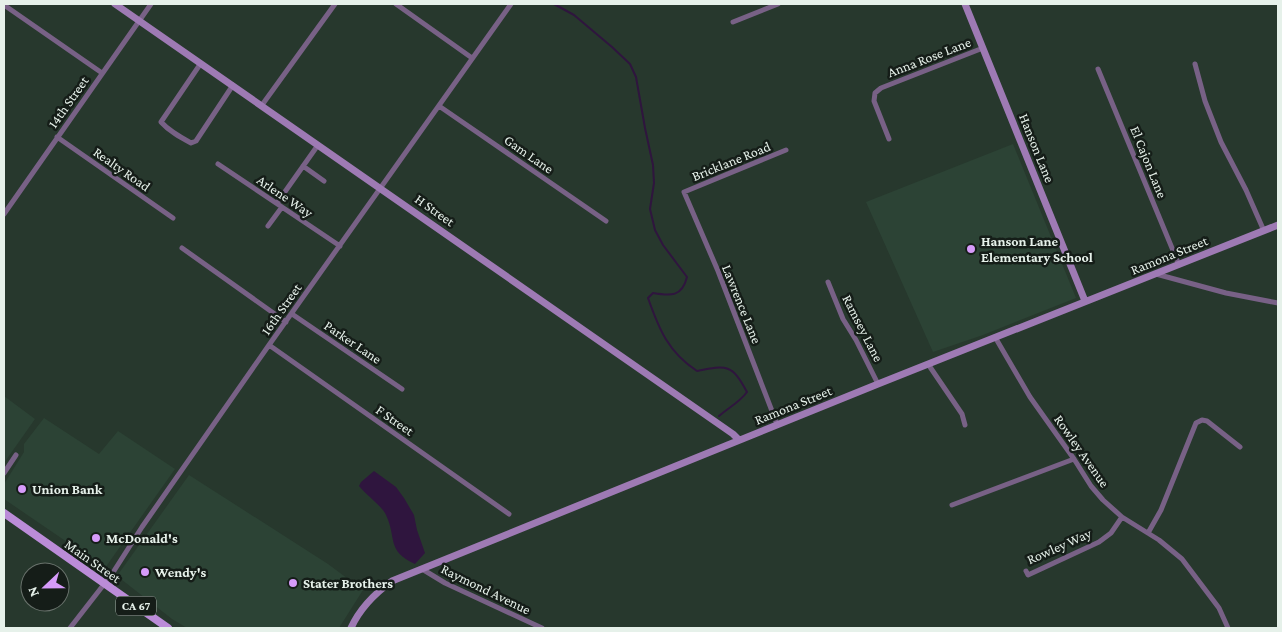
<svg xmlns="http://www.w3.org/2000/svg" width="1282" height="632" font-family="'Crimson Pro',serif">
	<rect width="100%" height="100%" fill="#27382d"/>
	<path fill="#2c4335" d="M1013,144L1076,298L983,335L933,352L866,202Z
		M4,396L35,419L4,463Z
		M44,418L99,454L118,431L175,469L105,568L4,499V484L24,452V444Z
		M189,475L328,564L363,590L339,628H187L172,619L117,576Z"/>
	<path fill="#2f153e" d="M374,471L396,487L404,498L414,515L417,530L425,553L415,564C386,551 397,538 386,515C382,506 366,495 359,486L361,482Z"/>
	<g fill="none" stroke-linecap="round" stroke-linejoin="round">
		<path stroke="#2f153e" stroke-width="2" d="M554,4L574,15L612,47L630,64L636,77L645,128L653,165L654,183L650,209L655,230L663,245L687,277C682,297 671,296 653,293L648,298C659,329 668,352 697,371C727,365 732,364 747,392C740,402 728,408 719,416"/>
		<path stroke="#786186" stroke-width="5" d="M396,4L472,58
			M4,5L102,73
			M733,22L778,4
			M201,63L161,122C169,131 180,137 191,143L196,141L233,85
			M1195,64L1205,101L1221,142L1246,190L1264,231
			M1098,69L1179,265
			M262,105L335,4
			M439,106L606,221
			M57,137L173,218
			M889,139L874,101L875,93L881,88L983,48
			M218,164L340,246
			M303,166L324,181
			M277,203L318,145
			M4,214L151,4
			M268,226L282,207
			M182,248L286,322
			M1156,274L1226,293L1278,303
			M828,282L843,319L856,340L878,384
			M292,314L402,389
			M995,337L1030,397L1074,459L1091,486L1103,500L1122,517L1159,540L1182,559L1219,608L1228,628
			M269,345L509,514
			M928,364L962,414L965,425
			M777,424L718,271L684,192L786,150
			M4,473L16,455
			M952,505L1074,459
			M1148,533L1161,510L1196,423L1202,420L1207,421L1240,447
			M422,569L445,583L542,628
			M1026,571L1028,575L1099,542L1111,533L1122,517
			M70,628L112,574L142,527L269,345L511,4"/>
		<path stroke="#9e7ab4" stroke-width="7" d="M115,4L733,434L739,440
			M965,4L1085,301
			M351,628C360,608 374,594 392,581L878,384L1278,225"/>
		<path stroke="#bb8cd8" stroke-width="8" d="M4,513L168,628"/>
	</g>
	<g fill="#d69bfa" stroke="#151d18" stroke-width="2">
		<circle cx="971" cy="249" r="5"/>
		<circle cx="22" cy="489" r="5"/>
		<circle cx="96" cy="538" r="5"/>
		<circle cx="145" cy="572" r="5"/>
		<circle cx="293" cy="583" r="5"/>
	</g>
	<g text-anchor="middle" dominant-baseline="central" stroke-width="5" stroke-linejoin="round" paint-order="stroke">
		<rect fill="#151d18" stroke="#a7b1ab" stroke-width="1" x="116" y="596.5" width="40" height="19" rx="4"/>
		<g font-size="12" font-weight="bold" fill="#e6f1ea">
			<text x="136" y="606">CA 67</text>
		</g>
		<g font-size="14" fill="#e6f1ea" stroke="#151d18">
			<text transform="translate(929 57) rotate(-21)">Anna Rose Lane</text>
			<text transform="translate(68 102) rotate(-55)">14th Street</text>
			<text transform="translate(1037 148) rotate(68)">Hanson Lane</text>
			<text transform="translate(529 154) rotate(35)">Gam Lane</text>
			<text transform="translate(731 161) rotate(-22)">Bricklane Road</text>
			<text transform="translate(1149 162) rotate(68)">El Cajon Lane</text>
			<text transform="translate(122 169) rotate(35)">Realty Road</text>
			<text transform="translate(285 196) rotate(34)">Arlene Way</text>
			<text transform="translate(435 210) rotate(35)">H Street</text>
			<text transform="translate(1169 255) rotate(-22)">Ramona Street</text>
			<text transform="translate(742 304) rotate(68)">Lawrence Lane</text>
			<text transform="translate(281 309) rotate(-55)">16th Street</text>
			<text transform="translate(863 328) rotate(63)">Ramsey Lane</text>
			<text transform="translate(353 342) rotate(34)">Parker Lane</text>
			<text transform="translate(793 405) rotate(-22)">Ramona Street</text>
			<text transform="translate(395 420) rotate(35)">F Street</text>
			<text transform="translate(1082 451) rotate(55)">Rowley Avenue</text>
			<text transform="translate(1059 546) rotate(-24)">Rowley Way</text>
			<text transform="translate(93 561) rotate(35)">Main Street</text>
			<text transform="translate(486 589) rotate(26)">Raymond Avenue</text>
		</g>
		<g font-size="14" font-weight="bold" fill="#e6f1ea" stroke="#151d18" text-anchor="start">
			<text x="981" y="241">Hanson Lane<tspan x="981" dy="16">Elementary School</tspan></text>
			<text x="32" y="489">Union Bank</text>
			<text x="106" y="538">McDonald's</text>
			<text x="155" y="572">Wendy's</text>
			<text x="303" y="583">Stater Brothers</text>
		</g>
	</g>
	<rect width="1282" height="632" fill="none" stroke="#e6f1ea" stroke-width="10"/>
	<g transform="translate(45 587) rotate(248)"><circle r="24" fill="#151d18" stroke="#69726c"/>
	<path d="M0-4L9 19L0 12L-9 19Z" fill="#d69bfa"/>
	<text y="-8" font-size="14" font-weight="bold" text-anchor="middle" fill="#e6f1ea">N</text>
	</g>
</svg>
